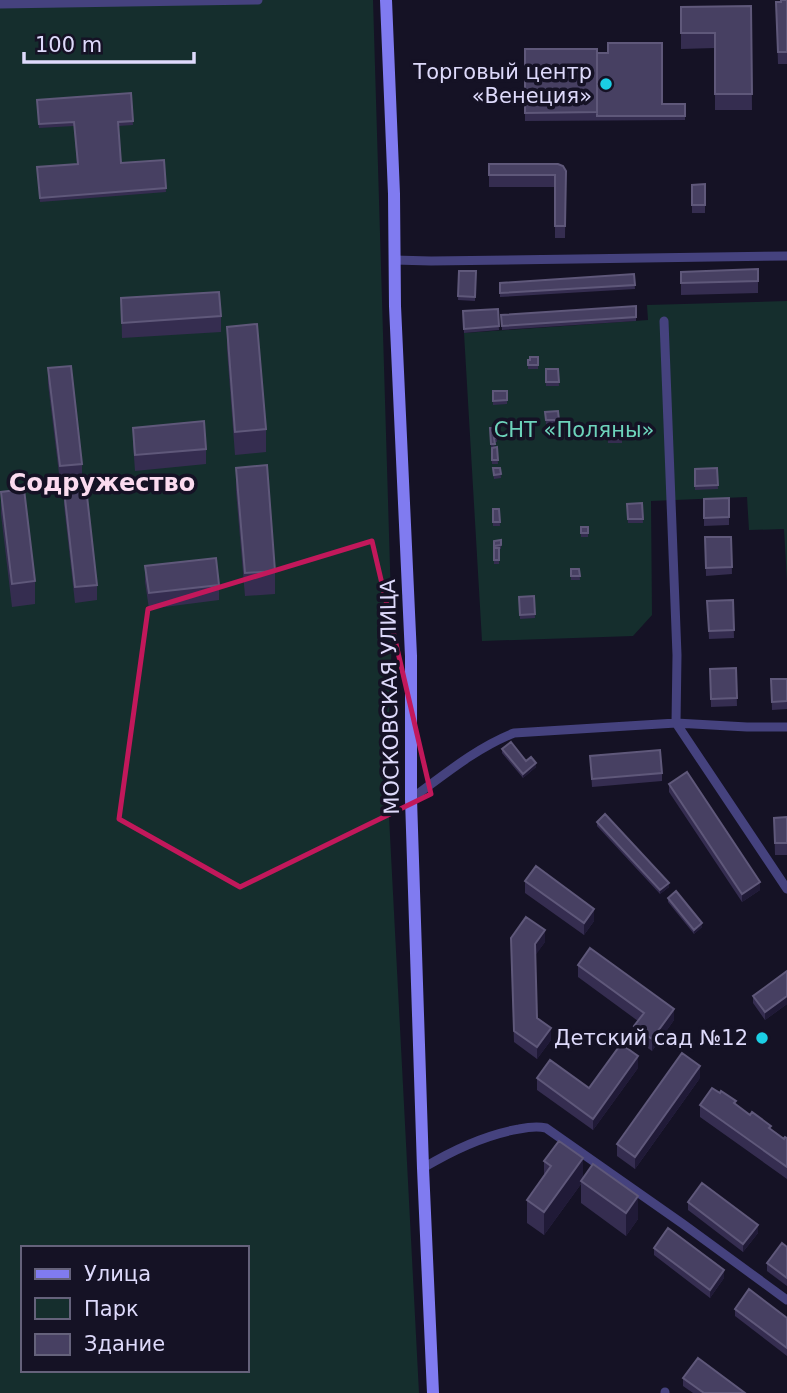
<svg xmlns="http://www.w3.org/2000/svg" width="787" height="1393" font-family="'DejaVu Sans',sans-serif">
	<rect width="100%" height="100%" fill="#151225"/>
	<path fill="#152e2d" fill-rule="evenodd" d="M0,0H373L392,634L387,778L419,1393H0ZM23,1248H247V1370H23Z
		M787,301V581L784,529L749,530L747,497L651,501L652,615L633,636L482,641L464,333L648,320L647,305Z"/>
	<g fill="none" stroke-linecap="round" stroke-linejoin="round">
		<path stroke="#45427e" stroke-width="9" d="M0,4L258,0
			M394,260L431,261L787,256
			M664,321L677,655L676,723L787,889
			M411,799C444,775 476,748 514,733L676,723L747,727H787
			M423,1168C453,1150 484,1135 519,1129C529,1127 537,1126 546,1128L683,1224L787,1300
			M665,1392V1393"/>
		<path stroke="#807bf0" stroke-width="12" d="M386,0L394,194L395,306L411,656V799L423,1168L433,1393"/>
	</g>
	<path fill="#352d50" d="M787,0V64H778L776,2Z
		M751,6L752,110H715V48L681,49V7Z
		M525,49L597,53L662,104H685V120L525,121Z
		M131,93L133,125L118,126L121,163L164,160L166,192L40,202L37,167L77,164L74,126L39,128L37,100Z
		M489,164L566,171L565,238H555V187H489Z
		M705,184V213H692V185Z
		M758,269V293L681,295V272Z
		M459,271H476L475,301L458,300Z
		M634,274L635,289L500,297V283Z
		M121,298L221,316V332L122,338Z
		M498,309L499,330L464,333L463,311Z
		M501,315L636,317V321L502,330Z
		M227,327L266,429V452L235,455L227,349Z
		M538,357V369H528V360Z
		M48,368L82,464V479L60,482L48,384Z
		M546,369H558L559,386H546Z
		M493,391H507V404L493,405Z
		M558,411L559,424H546L545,412Z
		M608,426H622V443H608Z
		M133,428L206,449V464L135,471L133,443Z
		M490,428H497V442H494L495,448L497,447L498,464H492Z
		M236,468L275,571V594L245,596L236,491Z
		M493,468H500L501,478L494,479Z
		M717,468L718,489L695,490V469Z
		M64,490L97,585V600L75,603L64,505Z
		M1,492L35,581V604L12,607L1,514Z
		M729,498V525L704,526V499Z
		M642,503L643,523H628L627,504Z
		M493,509H499L500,526H493Z
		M581,527H588V537H581Z
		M705,537H731L732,574L706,576Z
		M501,540V549H499V564H494V541Z
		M145,566L219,585V600L149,609L145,582Z
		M571,569H579L580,580H571Z
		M534,596L535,618L520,619L519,597Z
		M733,600L734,638L709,639L707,601Z
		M736,668L737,706L711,707L710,669Z
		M771,679H787V709L772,710Z
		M502,749L526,761L536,767L523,778L502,753Z
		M590,756L662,773V781L592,787Z
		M669,784L760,890L742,902L669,792Z
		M787,817V855H775L774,818Z
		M597,822L669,887L660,894L597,826Z
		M525,881L594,921L584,935L525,893Z
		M668,898L702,927L694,934L668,902Z
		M545,942L535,955L537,1018L551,1040L537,1059L514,1042L511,950Z
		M578,965L674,1020L652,1051L634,1038V1026L638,1021L578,977Z
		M787,971V1004L765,1020L753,1003V996Z
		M638,1068L593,1130L537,1090V1078L589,1088Z
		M700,1078L635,1169L617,1156V1144Z
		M700,1105H736L784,1139L787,1138V1179L700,1117Z
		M544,1161L583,1178L638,1219L626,1236L581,1203V1184L544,1235L527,1223V1200L544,1175Z
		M688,1202L758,1233L743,1252L688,1210Z
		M787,1247V1286L767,1271V1263Z
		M654,1248L724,1278L710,1298L654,1255Z
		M735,1309L787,1318V1356L735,1316Z
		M683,1378L745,1393H693L683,1386Z"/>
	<path fill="#201a37" d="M536,763V767L523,778V774Z
		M760,882V890L742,902V894Z
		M669,883V887L660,894V890Z
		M594,909V921L584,935V923Z
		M702,923V927L694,934V930Z
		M545,930V942L535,956V944Z
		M787,996V1004L765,1020V1012Z
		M674,1009V1020L652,1051V1039Z
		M551,1028V1040L537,1059V1047Z
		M638,1056V1068L593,1130V1119Z
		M700,1066V1078L635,1169V1157Z
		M583,1158V1181H581V1184L544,1235V1212Z
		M638,1196V1219L626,1236V1213Z
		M758,1225V1233L743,1252V1244Z
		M724,1270V1278L710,1298V1290Z"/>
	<path fill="#474062" stroke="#5f587a" stroke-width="2" d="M781,0H787V52H778L776,2H781Z
		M751,6L752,94H715V33H681V7Z
		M608,43H662V104H685V116H597V53H608Z
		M525,49H597V112L525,113Z
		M131,93L133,121L118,122L121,163L164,160L166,188L40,198L37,167L78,164L74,122L39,124L37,100Z
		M489,164H558L563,166L566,171L565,226H555V175H489Z
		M705,184V205H692V185Z
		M758,269V281L681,283V272Z
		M459,271H476L475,297L458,296Z
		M634,274L635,285L500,293V283Z
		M219,292L221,316L122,323L121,298Z
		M636,306V317L502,326L501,315Z
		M498,309L499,326L464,329L463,311Z
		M257,324L266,429L235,432L227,327Z
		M530,357H538V365H528V360H530Z
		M71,366L82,464L60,466L48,368Z
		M546,369H558L559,382H546Z
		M493,391H507V400L493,401Z
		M558,411L559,420H546L545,412Z
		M204,421L206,449L135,455L133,428Z
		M608,426H622V439H608Z
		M490,428H497V438H494L495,444H491Z
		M497,447L498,460H492V448Z
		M267,465L275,571L245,573L236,468Z
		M493,468H500L501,474L494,475Z
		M717,468L718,485L695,486V469Z
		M86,487L97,585L75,587L64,490Z
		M24,489L35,581L12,584L1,492Z
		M729,498V517L704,518V499Z
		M642,503L643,519H628L627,504Z
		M493,509H499L500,522H493Z
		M581,527H588V533H581Z
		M705,537H731L732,567L706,568Z
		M501,540V545L494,546V541Z
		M494,548H499V560H494Z
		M216,558L219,585L149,593L145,566Z
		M571,569H579L580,576H571Z
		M534,596L535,614L520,615L519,597Z
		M733,600L734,630L709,631L707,601Z
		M736,668L737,698L711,699L710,669Z
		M771,679H787V701L772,702Z
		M511,742L526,761L531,757L536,763L523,774L502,749Z
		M660,750L662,773L592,779L590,756Z
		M687,772L760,882L742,894L669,784Z
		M605,814L669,883L660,890L597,822Z
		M787,817V843H775L774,818Z
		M536,866L594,909L584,923L525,881Z
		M676,891L702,923L694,930L668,898Z
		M526,917L545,930L535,944L537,1018L551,1028L537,1047L514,1031L511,938Z
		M590,948L674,1009L652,1039L634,1026L644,1013L578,965Z
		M787,971V996L765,1012L753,996Z
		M621,1044L638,1056L593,1119L537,1078L550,1060L589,1088Z
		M682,1053L700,1066L635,1157L617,1144Z
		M712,1088L720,1093L721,1091L736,1101L734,1103L750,1115L752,1112L771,1126L769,1128L784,1139L785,1137L787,1138V1167L700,1105Z
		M559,1141L583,1158L544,1212L527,1200L551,1166L544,1161Z
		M593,1164L638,1196L626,1213L581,1181Z
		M702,1183L758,1225L743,1244L688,1202Z
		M668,1228L724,1270L710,1290L654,1248Z
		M782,1243L787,1247V1278L767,1263Z
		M749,1289L787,1318V1348L735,1309Z
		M698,1358L745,1393H704L683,1378Z"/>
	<path fill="none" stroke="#c2185b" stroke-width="5" stroke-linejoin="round" d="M372,541L431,794L240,887L119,819L148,609Z"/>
	<g fill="#1bcfe5" stroke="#151225" stroke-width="2.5">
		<circle cx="606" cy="84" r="7"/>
		<circle cx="762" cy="1038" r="7"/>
	</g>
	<g text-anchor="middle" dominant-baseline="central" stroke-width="7" stroke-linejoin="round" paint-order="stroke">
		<g font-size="21" fill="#dedafb" stroke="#151225" text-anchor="end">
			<text x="592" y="72">Торговый центр<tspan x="592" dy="24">«Венеция»</tspan></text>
			<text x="748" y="1038">Детский сад №12</text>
		</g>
		<g font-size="21" fill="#6dd3bb" stroke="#151225">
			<text x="574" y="430">СНТ «Поляны»</text>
		</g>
		<g font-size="21" fill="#dedafb" stroke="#151225">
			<text transform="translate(390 697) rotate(-91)">МОСКОВСКАЯ УЛИЦА</text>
		</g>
		<g font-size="24" font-weight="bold" fill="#fbdbef" stroke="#151225">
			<text x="102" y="483">Содружество</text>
		</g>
	</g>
	<rect x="21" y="1246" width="228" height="126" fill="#151225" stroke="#65627b" stroke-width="2"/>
	<rect x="35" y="1269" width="35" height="10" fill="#807bf0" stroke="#65627b" stroke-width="2"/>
	<text x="84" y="1281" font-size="21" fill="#dedafb">Улица</text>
	<rect x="35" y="1298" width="35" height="21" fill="#152e2d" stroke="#65627b" stroke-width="2"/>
	<text x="84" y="1316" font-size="21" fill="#dedafb">Парк</text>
	<rect x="35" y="1334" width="35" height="21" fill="#474062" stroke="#65627b" stroke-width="2"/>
	<text x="84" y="1351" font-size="21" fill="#dedafb">Здание</text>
	<path d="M24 52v10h170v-10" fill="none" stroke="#dedafb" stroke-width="3.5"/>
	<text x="35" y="52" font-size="21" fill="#dedafb" stroke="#151225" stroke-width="5" paint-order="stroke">100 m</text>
</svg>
